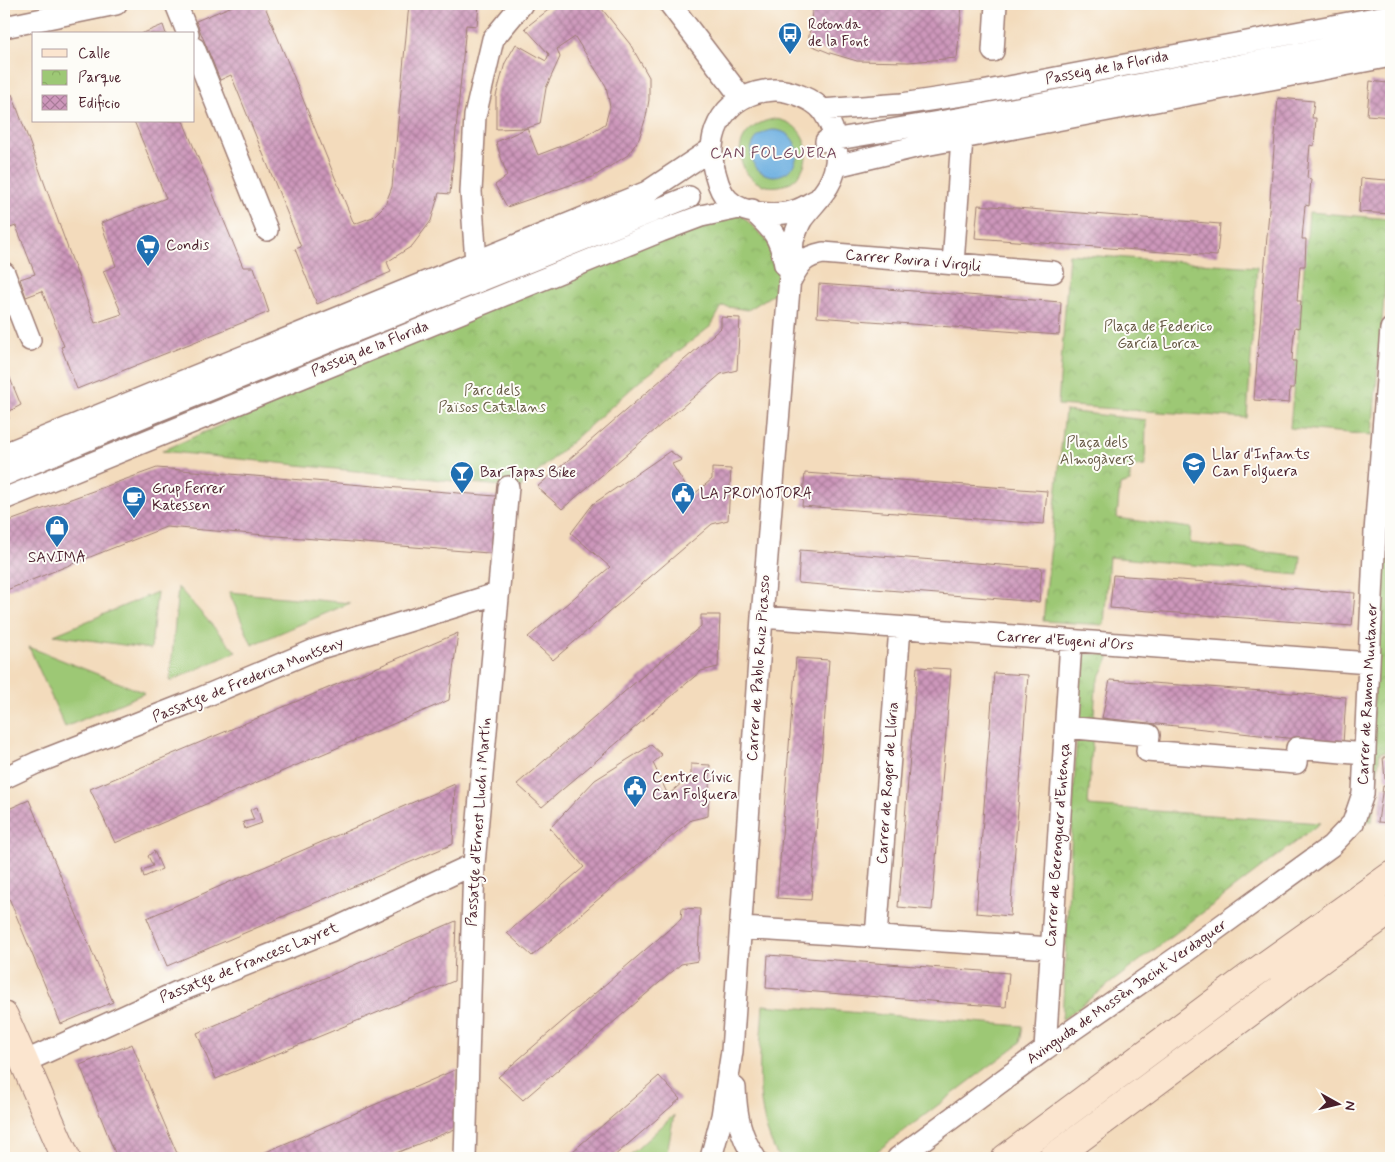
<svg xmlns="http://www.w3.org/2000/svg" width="1395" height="1162" font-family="Mynerve,sans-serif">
	<defs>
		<pattern id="park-crowns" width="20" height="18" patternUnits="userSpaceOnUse" patternTransform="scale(1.25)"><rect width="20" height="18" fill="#9dc875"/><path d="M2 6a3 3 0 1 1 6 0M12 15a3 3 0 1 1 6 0" fill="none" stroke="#89ab65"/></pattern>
		<pattern id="building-cross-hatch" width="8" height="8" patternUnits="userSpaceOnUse" patternTransform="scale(1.25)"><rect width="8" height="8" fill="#cd97bb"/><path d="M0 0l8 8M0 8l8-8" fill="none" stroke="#a87b98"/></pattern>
	</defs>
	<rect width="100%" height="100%" fill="#fdfcf7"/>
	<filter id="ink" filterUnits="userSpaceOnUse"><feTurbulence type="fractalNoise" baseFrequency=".02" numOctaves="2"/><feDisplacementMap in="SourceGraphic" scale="10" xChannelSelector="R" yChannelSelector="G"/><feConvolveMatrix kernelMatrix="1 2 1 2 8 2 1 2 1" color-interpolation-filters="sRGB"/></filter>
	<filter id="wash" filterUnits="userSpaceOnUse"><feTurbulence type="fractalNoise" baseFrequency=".0096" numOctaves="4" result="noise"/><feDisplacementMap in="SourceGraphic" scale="20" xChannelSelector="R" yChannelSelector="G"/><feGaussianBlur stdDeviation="1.12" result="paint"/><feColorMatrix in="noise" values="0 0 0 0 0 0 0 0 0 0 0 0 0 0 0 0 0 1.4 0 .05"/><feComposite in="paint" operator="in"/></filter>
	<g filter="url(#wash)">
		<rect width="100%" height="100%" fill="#f3dbbc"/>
		<path fill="#9dc875" stroke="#747450" d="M774,119C822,123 814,193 767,186C757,184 748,177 744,168C732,143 749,123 774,119Z
			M178,587L236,652L170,681Z
			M157,592L151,649L54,635Z
			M229,592L350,603L252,645Z
			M29,647L145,693L65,727Z
			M763,1005L1023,1026L1020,1043L868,1158H779C752,1112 760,1057 763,1005Z
			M674,1115L666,1158H627Z"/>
		<path fill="url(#park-crowns)" stroke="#747450" d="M721,212H738L774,247L780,290L748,310L722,306L711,326L640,381L520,488L162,451L384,353Z
			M1309,212L1391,219L1372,435L1290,428Z
			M1069,254L1257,267L1247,418L1058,405Z
			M1065,411L1146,420L1145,466L1130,467V482L1120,485L1117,518L1191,528L1190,543L1301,556L1299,575L1109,557L1104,625L1043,621Z
			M1384,541H1391V752H1380L1372,821H1366Z
			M1081,654H1111L1096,685L1088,806L1320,823L1062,1020Z"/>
		<path fill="#6aaee0" stroke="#5a6686" d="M751 153a23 23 0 1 1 46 0a23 23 0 1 1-46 0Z"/>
		<g id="blocks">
			<path fill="url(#building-cross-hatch)" d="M237,4H264L354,224L373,217L385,205L392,187L409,4H479L477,26L466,25L450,194L439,193L431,221L412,246L387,262L391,272L317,304L295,249L301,247L231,75L220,80L196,21Z
				M556,4H598L630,44L649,77V100L646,117L639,139L628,155L593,177L507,207L495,185L507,176L496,142L527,128L538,155L582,138L605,124L610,107L606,86L575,37L557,49L560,57L546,88L540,124L527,128L496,129V96L505,63L516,44L546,61L549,54L525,28Z
				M813,4H962L957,58L908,62L857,61L830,53L808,44Z
				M163,25L166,34H141Z
				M1387,78H1391V117L1367,115L1370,81L1387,83Z
				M12,94L95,323L122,314L103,271L116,266L101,223L166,198L134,121H183L243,267H254L269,312L77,389L61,347L64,346L42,291L26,297L20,279L35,274L16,226L4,230V206L7,204L4,196V98Z
				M1278,98L1314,101L1312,118H1316L1314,146L1310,145L1307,178L1311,179L1309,206L1305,205L1302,239H1306L1305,266H1300L1297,301H1301L1299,328L1295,327L1293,344L1292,361H1296L1294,388H1290L1289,403L1254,400Z
				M1388,173H1391V214L1359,212L1361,178L1387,180Z
				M978,205L1220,224L1217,256L975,238Z
				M819,284L1061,302L1059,335L817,317Z
				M721,317L740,318L737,370L721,374L562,509L537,487L721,328Z
				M4,364L21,405L8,412L9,419L4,421Z
				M670,451L682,460L672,464L692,496L712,479V468L731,469L728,520L712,524L553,660L528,637L610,567L571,533L593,504Z
				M157,468L507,497L501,554L166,527L4,591V523Z
				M805,473L1047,491L1044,524L802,506Z
				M800,550L1042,568L1039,602L798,583Z
				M1113,575L1355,593L1352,626L1110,608Z
				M701,615H720L718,667L701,671L542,807L517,784L701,626Z
				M458,633L449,700L115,843L90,789Z
				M796,658L829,660L811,900L777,898Z
				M917,667L951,669L932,910L898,907Z
				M994,673L1028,675L1010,916L976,913Z
				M1110,680L1346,697L1343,744L1102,718Z
				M651,745L662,755L653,763L668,795L691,775V764L710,765L708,816L691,820L532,956L507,933L584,867L550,828L595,780Z
				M1383,757H1391V779H1385Z
				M455,784L453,844L167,966L147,918Z
				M1383,786L1391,787V823L1378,822Z
				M29,800L113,1002L61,1024L4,886V811Z
				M257,807L262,823L245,829L243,822L254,820L250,810Z
				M154,851L162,869L144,877L142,870L153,866L148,856Z
				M682,908L700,909L698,961L681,964L523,1100L498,1077L681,919Z
				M456,921L454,981L216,1079L197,1033Z
				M768,955L1009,973L1006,1007L766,988Z
				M132,1044L159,1111L179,1158H117L80,1065Z
				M457,1069L455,1129L384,1158H252Z
				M659,1076L680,1099L612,1158H565Z"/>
		</g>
	</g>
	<g filter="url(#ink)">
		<use href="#blocks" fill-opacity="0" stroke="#9e7d74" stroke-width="1"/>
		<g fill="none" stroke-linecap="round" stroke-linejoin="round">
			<g stroke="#9e7d74" stroke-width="24">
				<path id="street" d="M176,4L188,34
					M670,4L741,97
					M4,27L116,4
					M194,48L267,230
					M993,51L996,4
					M822,110L902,104L982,92L1391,15
					M826,141L986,114L1391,36
					M836,166L915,147L1391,56
					M752,210C773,230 780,236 785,265
					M476,262L471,192L475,116L493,39L522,4
					M953,264L962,138
					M4,273L30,340
					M789,283C799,265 802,257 823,253L1053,272
					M4,454L647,192L710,150
					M4,475L149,414L689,197
					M4,499L661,231L701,216L739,208
					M762,617L1369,663
					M1066,727L1149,735L1147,751L1296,763L1297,748L1365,754
					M4,778L36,763L189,703L317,649L496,594
					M742,928L1051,948
					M876,937L900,628
					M1045,1049L1071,642
					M24,1062L182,990L330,931L474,864
					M735,1088C736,1114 740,1136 755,1158
					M465,1158L474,864L508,487
					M711,1158L722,1116L732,1051L762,617L793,240C796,233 798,225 802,219C810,208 821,198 828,186C842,163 838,133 823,111C814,99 789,90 775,90C728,91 701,132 716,176C718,184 722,194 728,200C743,215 778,217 797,210C804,208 810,203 817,200
					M898,1158L1045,1049L1185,952L1331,846L1353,823L1363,794L1375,532L1391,329"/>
			</g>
			<g stroke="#9e7d74" stroke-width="30">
				<path id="secondary" d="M4,1016L66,1158
					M1006,1158L1245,980L1391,876
					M1053,1158L1324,957L1391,910"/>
			</g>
			<use href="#street" stroke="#fff" stroke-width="21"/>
			<use href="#secondary" stroke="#fbe5cf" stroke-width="28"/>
		</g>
	</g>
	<defs>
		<g id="bus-pin" transform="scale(1.25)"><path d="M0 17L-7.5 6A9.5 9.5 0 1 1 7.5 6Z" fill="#1f6fb2" stroke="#fdfcf7"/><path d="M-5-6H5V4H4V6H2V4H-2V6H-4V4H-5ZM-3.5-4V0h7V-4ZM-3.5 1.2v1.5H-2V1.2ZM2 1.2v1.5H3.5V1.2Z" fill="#fff"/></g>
		<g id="supermarket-pin" transform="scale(1.25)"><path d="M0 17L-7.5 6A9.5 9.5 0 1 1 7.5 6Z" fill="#1f6fb2" stroke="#fdfcf7"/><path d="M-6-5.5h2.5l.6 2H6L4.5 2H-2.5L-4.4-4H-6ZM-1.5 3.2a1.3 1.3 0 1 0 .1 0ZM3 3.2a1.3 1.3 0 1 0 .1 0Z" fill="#fff"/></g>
		<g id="school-pin" transform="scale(1.25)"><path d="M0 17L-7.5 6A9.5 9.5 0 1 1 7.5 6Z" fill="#1f6fb2" stroke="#fdfcf7"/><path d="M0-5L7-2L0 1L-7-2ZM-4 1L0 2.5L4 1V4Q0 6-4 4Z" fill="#fff"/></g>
		<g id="bar-pin" transform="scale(1.25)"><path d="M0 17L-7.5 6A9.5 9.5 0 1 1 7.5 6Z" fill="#1f6fb2" stroke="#fdfcf7"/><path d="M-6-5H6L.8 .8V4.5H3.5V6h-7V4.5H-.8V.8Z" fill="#fff"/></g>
		<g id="civic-pin" transform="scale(1.25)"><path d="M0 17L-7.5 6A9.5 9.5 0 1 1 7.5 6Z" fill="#1f6fb2" stroke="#fdfcf7"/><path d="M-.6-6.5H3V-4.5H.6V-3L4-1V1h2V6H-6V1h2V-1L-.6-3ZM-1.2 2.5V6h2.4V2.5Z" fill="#fff"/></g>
		<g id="cafe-pin" transform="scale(1.25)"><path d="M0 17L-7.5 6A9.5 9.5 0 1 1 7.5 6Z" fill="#1f6fb2" stroke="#fdfcf7"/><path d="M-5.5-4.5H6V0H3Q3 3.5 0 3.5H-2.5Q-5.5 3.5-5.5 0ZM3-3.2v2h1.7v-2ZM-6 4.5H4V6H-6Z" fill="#fff"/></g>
		<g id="shop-pin" transform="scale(1.25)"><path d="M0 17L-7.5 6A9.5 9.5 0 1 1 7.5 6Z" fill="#1f6fb2" stroke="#fdfcf7"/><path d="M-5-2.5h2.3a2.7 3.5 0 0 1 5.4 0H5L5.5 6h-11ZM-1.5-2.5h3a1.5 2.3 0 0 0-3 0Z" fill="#fff"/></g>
	</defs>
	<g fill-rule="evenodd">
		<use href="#bus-pin" x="790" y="34"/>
		<use href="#supermarket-pin" x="148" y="246"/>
		<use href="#school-pin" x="1194" y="464"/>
		<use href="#bar-pin" x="462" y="473"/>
		<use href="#civic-pin" x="683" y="494"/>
		<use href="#cafe-pin" x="134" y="498"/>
		<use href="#shop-pin" x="57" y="527"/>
		<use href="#civic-pin" x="635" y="787"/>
	</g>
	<g text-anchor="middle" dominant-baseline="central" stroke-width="4" stroke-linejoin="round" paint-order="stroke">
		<g font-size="15" fill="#4a1f2b" stroke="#fdfcf7" text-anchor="start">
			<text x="808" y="25">Rotonda<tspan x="808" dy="17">de la Font</tspan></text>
			<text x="166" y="246">Condis</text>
			<text x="1212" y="455">Llar d'Infants<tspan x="1212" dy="17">Can Folguera</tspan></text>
			<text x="480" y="473">Bar Tapas Bike</text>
			<text x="152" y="489">Grup Ferrer<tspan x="152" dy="17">Katessen</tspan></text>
			<text x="700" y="494">LA PROMOTORA</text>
			<text x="57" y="558" text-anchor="middle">SAVIMA</text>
			<text x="652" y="778">Centre Cívic<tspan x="652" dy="17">Can Folguera</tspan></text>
		</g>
		<g font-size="15" fill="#4a1f2b" stroke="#fdfcf7">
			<text transform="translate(1107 68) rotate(-11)">Passeig de la Florida</text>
			<text transform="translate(913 261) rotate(5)">Carrer Rovira i Virgili</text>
			<text transform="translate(370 349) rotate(-22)">Passeig de la Florida</text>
			<text transform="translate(1065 641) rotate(4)">Carrer d'Eugeni d'Ors</text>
			<text transform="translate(759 668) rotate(-86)">Carrer de Pablo Ruiz Picasso</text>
			<text transform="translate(248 680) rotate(-22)">Passatge de Frederica Montseny</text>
			<text transform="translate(1368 694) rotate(-87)">Carrer de Ramon Muntaner</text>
			<text transform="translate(888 783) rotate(-86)">Carrer de Roger de Llúria</text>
			<text transform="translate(479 822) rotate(-86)">Passatge d'Ernest Lluch i Martín</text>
			<text transform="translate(1058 845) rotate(-86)">Carrer de Berenguer d'Entença</text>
			<text transform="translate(249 963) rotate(-22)">Passatge de Francesc Layret</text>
			<text transform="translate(1127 992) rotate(-35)">Avinguda de Mossèn Jacint Verdaguer</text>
		</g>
		<g font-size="15" fill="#675a45" stroke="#fdfcf7">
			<text x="1158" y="327">Plaça de Federico<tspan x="1158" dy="17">García Lorca</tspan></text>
			<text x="492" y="391">Parc dels<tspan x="492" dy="17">Països Catalans</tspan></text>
			<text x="1097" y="443">Plaça dels<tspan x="1097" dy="17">Almogàvers</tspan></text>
		</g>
		<g font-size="16" letter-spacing="1" fill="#78495d" stroke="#fdfcf7">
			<text x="774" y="153">CAN FOLGUERA</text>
		</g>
	</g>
	<rect width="1395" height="1162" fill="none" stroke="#fdfcf7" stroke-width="20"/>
	<rect x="32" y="32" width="162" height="90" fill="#fdfcf7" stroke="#b5a4a5"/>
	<rect x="42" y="49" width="25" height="8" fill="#fbe5cf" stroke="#b5a4a5"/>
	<text x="78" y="58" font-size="15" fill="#4a1f2b">Calle</text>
	<rect x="42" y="70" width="25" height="15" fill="url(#park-crowns)" stroke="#b5a4a5"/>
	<text x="78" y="82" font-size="15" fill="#4a1f2b">Parque</text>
	<rect x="42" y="95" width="25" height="15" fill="url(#building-cross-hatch)" stroke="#b5a4a5"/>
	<text x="78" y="108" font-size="15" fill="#4a1f2b">Edificio</text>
	<g transform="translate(1338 1104) rotate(98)" stroke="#fdfcf7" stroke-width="4" paint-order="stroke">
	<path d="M0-4L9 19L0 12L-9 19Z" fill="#4a1f2b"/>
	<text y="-8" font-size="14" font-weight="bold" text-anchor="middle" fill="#4a1f2b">N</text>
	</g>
</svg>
